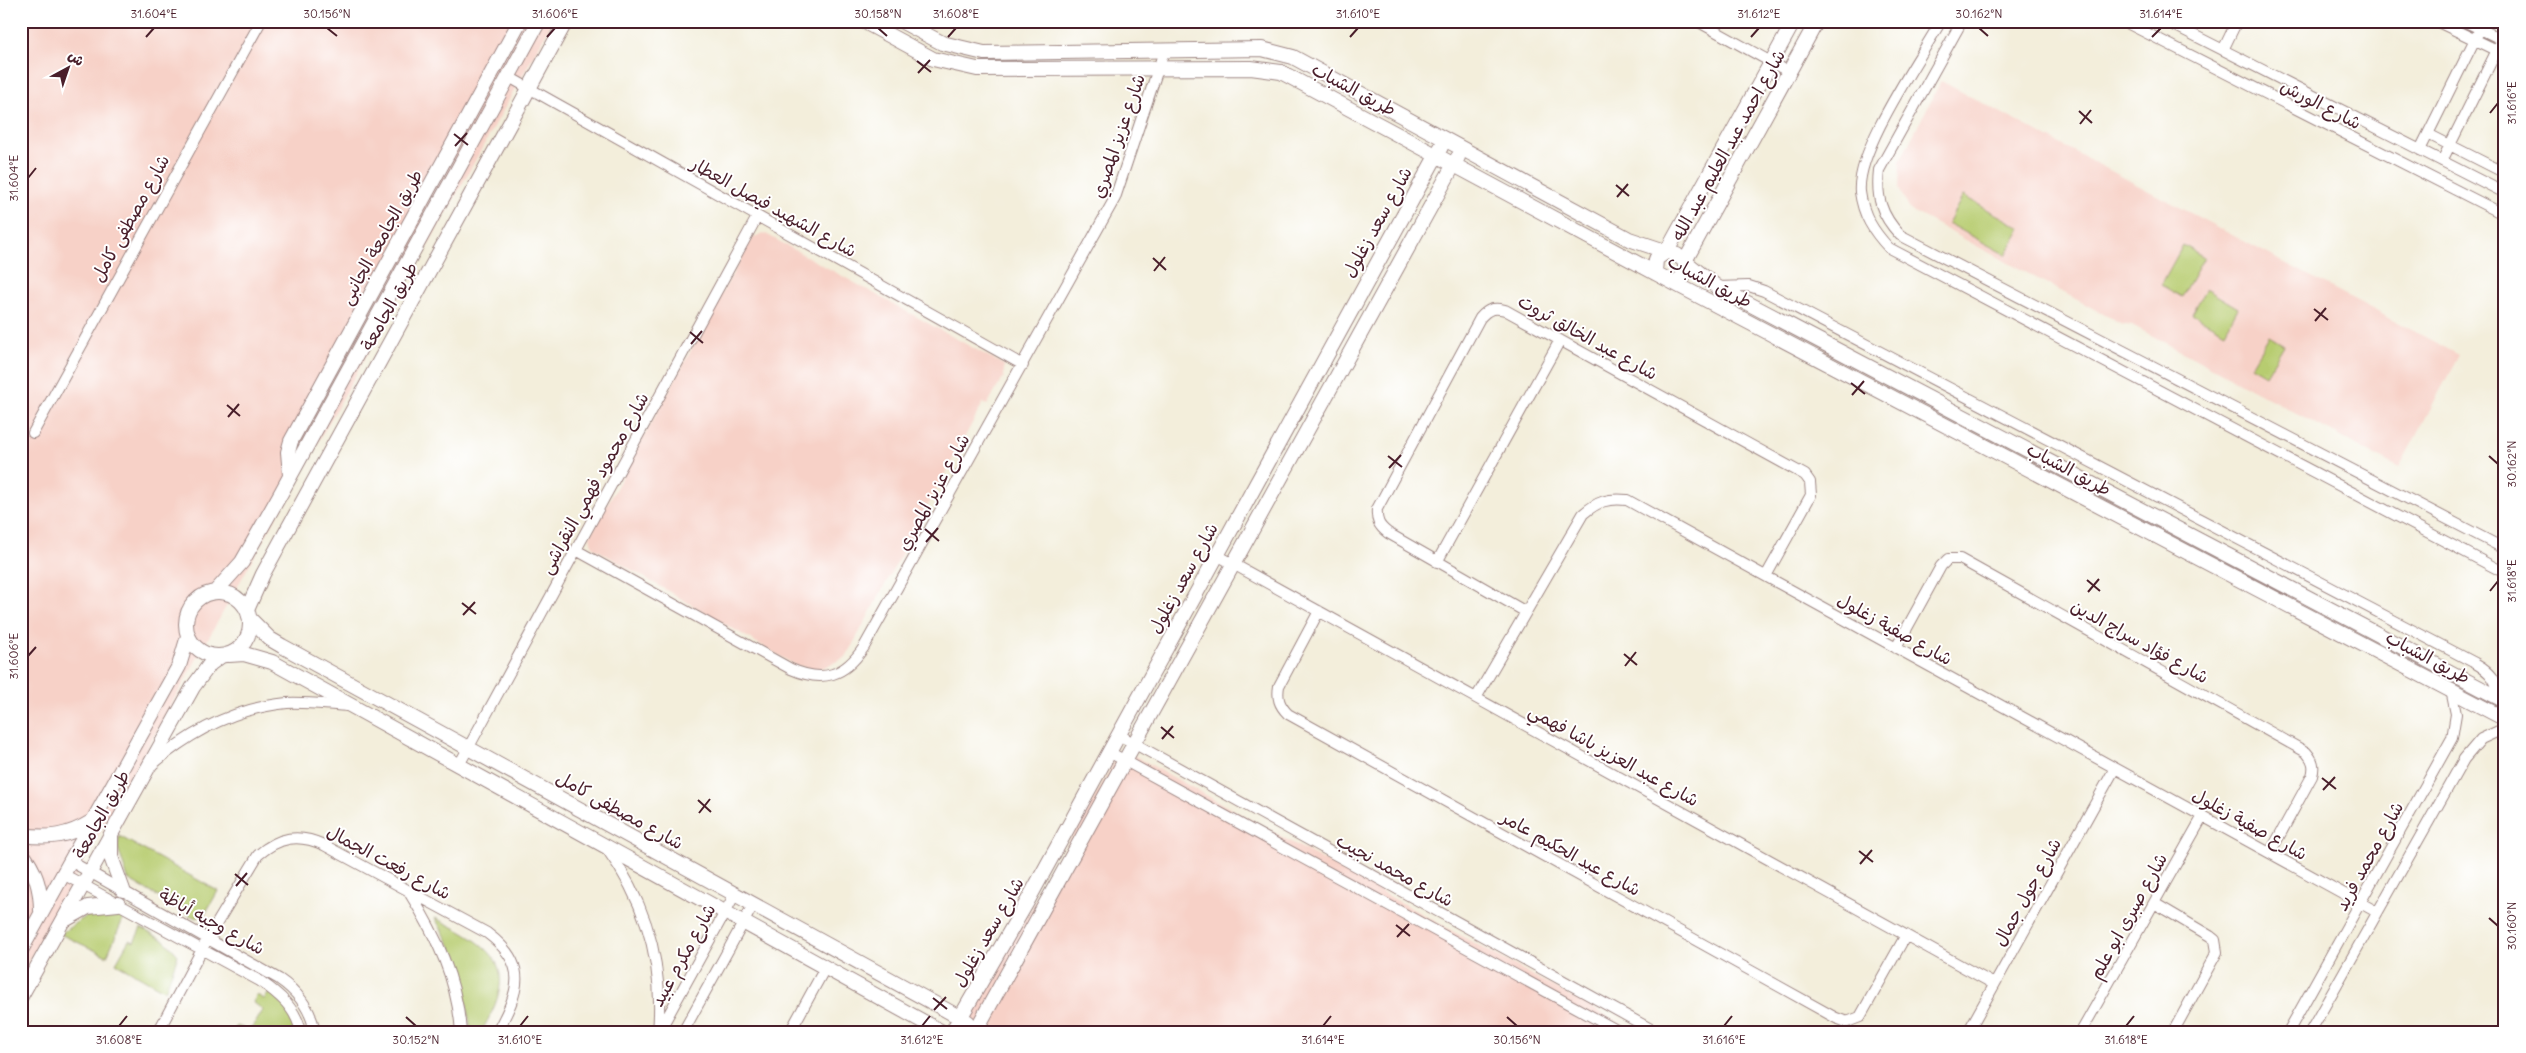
<svg xmlns="http://www.w3.org/2000/svg" width="2526" height="1053" font-family="Delius,'Playpen Sans Arabic',sans-serif">
	<rect width="100%" height="100%" fill="#fff"/>
	<filter id="ink" filterUnits="userSpaceOnUse"><feTurbulence type="fractalNoise" baseFrequency=".02" numOctaves="2"/><feDisplacementMap in="SourceGraphic" scale="10" xChannelSelector="R" yChannelSelector="G"/><feConvolveMatrix kernelMatrix="1 2 1 2 8 2 1 2 1" color-interpolation-filters="sRGB"/></filter>
	<filter id="wash" filterUnits="userSpaceOnUse"><feTurbulence type="fractalNoise" baseFrequency=".0096" numOctaves="4" result="noise"/><feDisplacementMap in="SourceGraphic" scale="20" xChannelSelector="R" yChannelSelector="G"/><feGaussianBlur stdDeviation="1.12" result="paint"/><feColorMatrix in="noise" values="0 0 0 0 0 0 0 0 0 0 0 0 0 0 0 0 0 1.4 0 .05"/><feComposite in="paint" operator="in"/></filter>
	<g filter="url(#wash)">
		<rect width="100%" height="100%" fill="#f3eedb"/>
		<path fill="#f7d1c7" d="M21,21H553L21,974Z
			M1941,81L2459,355L2399,468L2132,325L2120,323L1910,210L1899,189L1900,161Z
			M764,233L1004,365V376L987,405L983,403L846,657L822,668L813,669L795,665L594,548L591,542L590,536L750,242L754,237Z
			M1122,749L1636,1032H961Z"/>
		<path fill="#b7cc70" stroke="#80764e" d="M1963,196L2021,228L2006,255L1948,223Z
			M2183,245L2204,257L2182,297L2161,285Z
			M2206,289L2238,308L2225,332L2192,314Z
			M2269,336L2284,345L2266,375L2251,366Z
			M119,836L218,891L205,914L197,918L191,916L128,879L118,848Z
			M109,911L124,917L107,956L60,934L91,913Z
			M435,918C496,948 521,966 481,1032H471L462,973L454,952Z
			M141,928L165,941L178,955L165,991L116,963L129,940L134,942Z
			M271,991L288,1010L297,1032H239L234,1028L236,1026L247,1029L253,1027L263,1010L253,1002L257,995L264,999Z"/>
	</g>
	<g filter="url(#ink)">
		<g fill="none" stroke-linecap="round" stroke-linejoin="round">
			<g stroke="#9e8683" stroke-width="12">
				<path id="street" d="M1697,21L1789,72
					M1941,21C1919,60 1856,150 1860,192C1863,215 1873,231 1889,248L2505,573
					M1962,21L1879,170C1876,197 1881,215 1900,235L2505,549
					M2123,21L2505,215
					M2166,21L2505,193
					M2436,21L2505,54
					M2464,21L2505,41
					M2223,50L2237,21
					M509,77L1023,365
					M2428,134L2505,173
					M2420,150L2480,29
					M2442,161L2502,40
					M1717,287L1749,286L1764,291L2475,663C2491,672 2497,680 2500,699
					M33,433L261,21
					M576,550L791,669C823,683 845,676 864,647L1115,198L1164,51
					M1217,555L1994,984
					M1437,562L1560,340
					M1319,611L1279,686C1277,698 1279,705 1288,714L1836,1018L1847,1022L1860,1017L1906,935
					M1526,612L1388,533C1379,526 1376,521 1377,509L1480,318C1488,309 1493,307 1505,310L1805,475L1810,482L1811,495L1766,576
					M1896,648L1941,566L1948,559H1960L2306,752C2313,760 2315,766 2312,776L2270,853
					M1476,698L1583,514C1598,501 1608,498 1627,500L2377,912
					M1119,735L1656,1032
					M1109,752L1620,1032
					M152,765C190,732 236,708 287,703C307,702 329,705 349,706
					M459,765L757,217
					M607,849C647,904 664,964 658,1032
					M70,861L279,979C298,992 311,1009 315,1032
					M63,874L260,981C279,994 296,1008 301,1032
					M409,892C437,937 457,979 461,1032
					M2154,903L2210,936L2215,940L2217,952L2173,1032
					M158,1032L208,938L258,855C279,837 298,833 324,845L487,933C530,965 519,991 497,1032
					M659,1032L735,894
					M683,1032L753,905
					M790,1032L825,968
					M1968,1032L2115,768
					M2081,1032L2203,816
					M2288,1032L2452,738L2456,714L2451,690
					M2310,1032L2464,759L2481,739L2505,728"/>
			</g>
			<g stroke="#9e8683" stroke-width="16">
				<path id="secondary" d="M863,21L933,59L977,69L1251,68L1281,72L1674,283L2505,719
					M901,21L942,43L984,53L1262,49L1293,57L1629,239L1677,255L1717,287L2505,701
					M1655,273L1656,259L1667,251L1794,21
					M1674,283L1685,275V261L1817,21
					M290,475L288,452L291,441L520,21
					M216,591L242,562L281,493L539,21
					M186 624a32 32 0 1 1 64 0a32 32 0 1 1-64 0Z
					M247,610L263,574L566,21
					M250,619L270,639L282,646L968,1022
					M229,655L244,654L272,662L942,1032
					M23,835C48,839 69,836 91,822
					M111,836V857L123,890
					M21,852C35,870 41,887 41,911
					M65,920L88,907L118,904
					M21,950L179,666L188,636
					M21,996L193,687L210,664L221,656
					M952,1032L1027,902L1441,147
					M975,1032L1458,157"/>
			</g>
			<use href="#street" stroke="#fff" stroke-width="10"/>
			<use href="#secondary" stroke="#fff" stroke-width="14"/>
		</g>
	</g>
	<path fill="none" stroke="#4a1f2b" stroke-width="2" d="M327,28L337,36M878,28L887,36M1979,28L1988,36M146,37L154,28M547,37L555,28M948,37L956,28M1350,37L1358,28M1751,37L1759,28M2152,37L2161,28M917,61L931,72M918,73L930,60M2079,111L2092,123M2490,113L2498,103M2080,124L2091,110M454,134L468,145M455,146L467,133M28,178L36,168M1616,185L1629,196M1617,197L1628,184M1153,258L1166,270M1154,271L1165,257M2314,309L2328,320M2315,321L2326,308M690,332L703,343M691,344L702,331M1851,383L1865,394M1852,395L1864,381M227,405L240,416M228,417L239,404M1388,456L1402,467M2489,456L2498,464M1389,468L1401,455M925,529L939,541M926,542L938,528M2087,580L2100,591M2490,591L2498,581M2088,592L2099,579M462,603L476,614M463,615L475,602M1624,654L1637,665M28,656L36,647M1625,666L1636,652M1161,727L1174,738M1162,739L1173,726M2322,778L2336,789M2323,790L2335,777M698,800L711,812M699,813L710,799M1859,851L1873,862M1860,864L1872,850M235,874L248,885M236,886L247,873M2489,918L2498,926M1396,925L1410,936M1397,937L1409,924M933,998L947,1009M934,1010L946,997M406,1017L416,1026M1507,1017L1517,1026M119,1026L127,1016M520,1026L528,1016M922,1026L930,1016M1323,1026L1331,1016M1724,1026L1732,1016M2126,1026L2134,1016"/>
	<g text-anchor="middle" dominant-baseline="central" stroke-width="4" stroke-linejoin="round" paint-order="stroke">
		<g font-size="18" fill="#4a1f2b" stroke="#fff">
			<text transform="translate(1354 89) rotate(28)">طريق الشباب</text>
			<text transform="translate(2321 104) rotate(27)">شارع الورش</text>
			<text transform="translate(1118 136) rotate(-71)">شارع عزيز المصري</text>
			<text transform="translate(1728 145) rotate(-61)">شارع احمد عبد العليم عبد الله</text>
			<text transform="translate(774 207) rotate(29)">شارع الشهيد فيصل العطار</text>
			<text transform="translate(130 218) rotate(-61)">شارع مصطفى كامل</text>
			<text transform="translate(1377 222) rotate(-61)">شارع سعد زغلول</text>
			<text transform="translate(381 237) rotate(-61)">طريق الجامعة الجانبى</text>
			<text transform="translate(1710 281) rotate(28)">طريق الشباب</text>
			<text transform="translate(389 306) rotate(-61)">طريق الجامعة</text>
			<text transform="translate(1588 337) rotate(29)">شارع عبد الخالق ثروت</text>
			<text transform="translate(2069 469) rotate(28)">طريق الشباب</text>
			<text transform="translate(594 483) rotate(-61)">شارع محمود فهمي النقراشى</text>
			<text transform="translate(933 492) rotate(-61)">شارع عزيز المصري</text>
			<text transform="translate(1183 578) rotate(-61)">شارع سعد زغلول</text>
			<text transform="translate(1895 629) rotate(29)">شارع صفية زغلول</text>
			<text transform="translate(2140 641) rotate(29)">شارع فؤاد سراج الدين</text>
			<text transform="translate(2428 657) rotate(28)">طريق الشباب</text>
			<text transform="translate(1614 755) rotate(29)">شارع عبد العزيز باشا فهمي</text>
			<text transform="translate(620 810) rotate(29)">شارع مصطفى كامل</text>
			<text transform="translate(101 814) rotate(-61)">طريق الجامعة</text>
			<text transform="translate(2250 824) rotate(29)">شارع صفية زغلول</text>
			<text transform="translate(1571 853) rotate(29)">شارع عبد الحكيم عامر</text>
			<text transform="translate(2369 856) rotate(-61)">شارع محمد فريد</text>
			<text transform="translate(389 862) rotate(28)">شارع رفعت الجمال</text>
			<text transform="translate(1395 870) rotate(29)">شارع محمد نجيب</text>
			<text transform="translate(2027 892) rotate(-61)">شارع جول جمال</text>
			<text transform="translate(2128 916) rotate(-61)">شارع صبرى ابو علم</text>
			<text transform="translate(212 921) rotate(29)">شارع وجيه أباظة</text>
			<text transform="translate(988 932) rotate(-60)">شارع سعد زغلول</text>
			<text transform="translate(683 955) rotate(-61)">شارع مكرم عبيد</text>
		</g>
	</g>
	<rect width="2526" height="1053" fill="none" stroke="#fff" stroke-width="55"/>
	<g transform="translate(68 68) rotate(40)" stroke="#ffffff" stroke-width="4" paint-order="stroke">
	<path d="M0-4L9 19L0 12L-9 19Z" fill="#4a1f2b"/>
	<text y="-8" font-size="14" font-weight="bold" text-anchor="middle" fill="#4a1f2b">ش</text>
	</g>
	<rect x="28" y="28" width="2470" height="998" fill="none" stroke="#4a1f2b" stroke-width="2"/>
	<g font-size="12" text-anchor="middle" fill="#4a1f2b">
		<text x="154" y="18">31.604°E</text>
		<text x="327" y="18">30.156°N</text>
		<text x="555" y="18">31.606°E</text>
		<text x="878" y="18">30.158°N</text>
		<text x="956" y="18">31.608°E</text>
		<text x="1358" y="18">31.610°E</text>
		<text x="1759" y="18">31.612°E</text>
		<text x="1979" y="18">30.162°N</text>
		<text x="2161" y="18">31.614°E</text>
		<text transform="translate(2512 103) rotate(-90)" y="4">31.616°E</text>
		<text transform="translate(14 178) rotate(-90)" y="4">31.604°E</text>
		<text transform="translate(2512 464) rotate(-90)" y="4">30.162°N</text>
		<text transform="translate(2512 581) rotate(-90)" y="4">31.618°E</text>
		<text transform="translate(14 656) rotate(-90)" y="4">31.606°E</text>
		<text transform="translate(2512 926) rotate(-90)" y="4">30.160°N</text>
		<text x="119" y="1044">31.608°E</text>
		<text x="416" y="1044">30.152°N</text>
		<text x="520" y="1044">31.610°E</text>
		<text x="922" y="1044">31.612°E</text>
		<text x="1323" y="1044">31.614°E</text>
		<text x="1517" y="1044">30.156°N</text>
		<text x="1724" y="1044">31.616°E</text>
		<text x="2126" y="1044">31.618°E</text>
	</g>
</svg>
